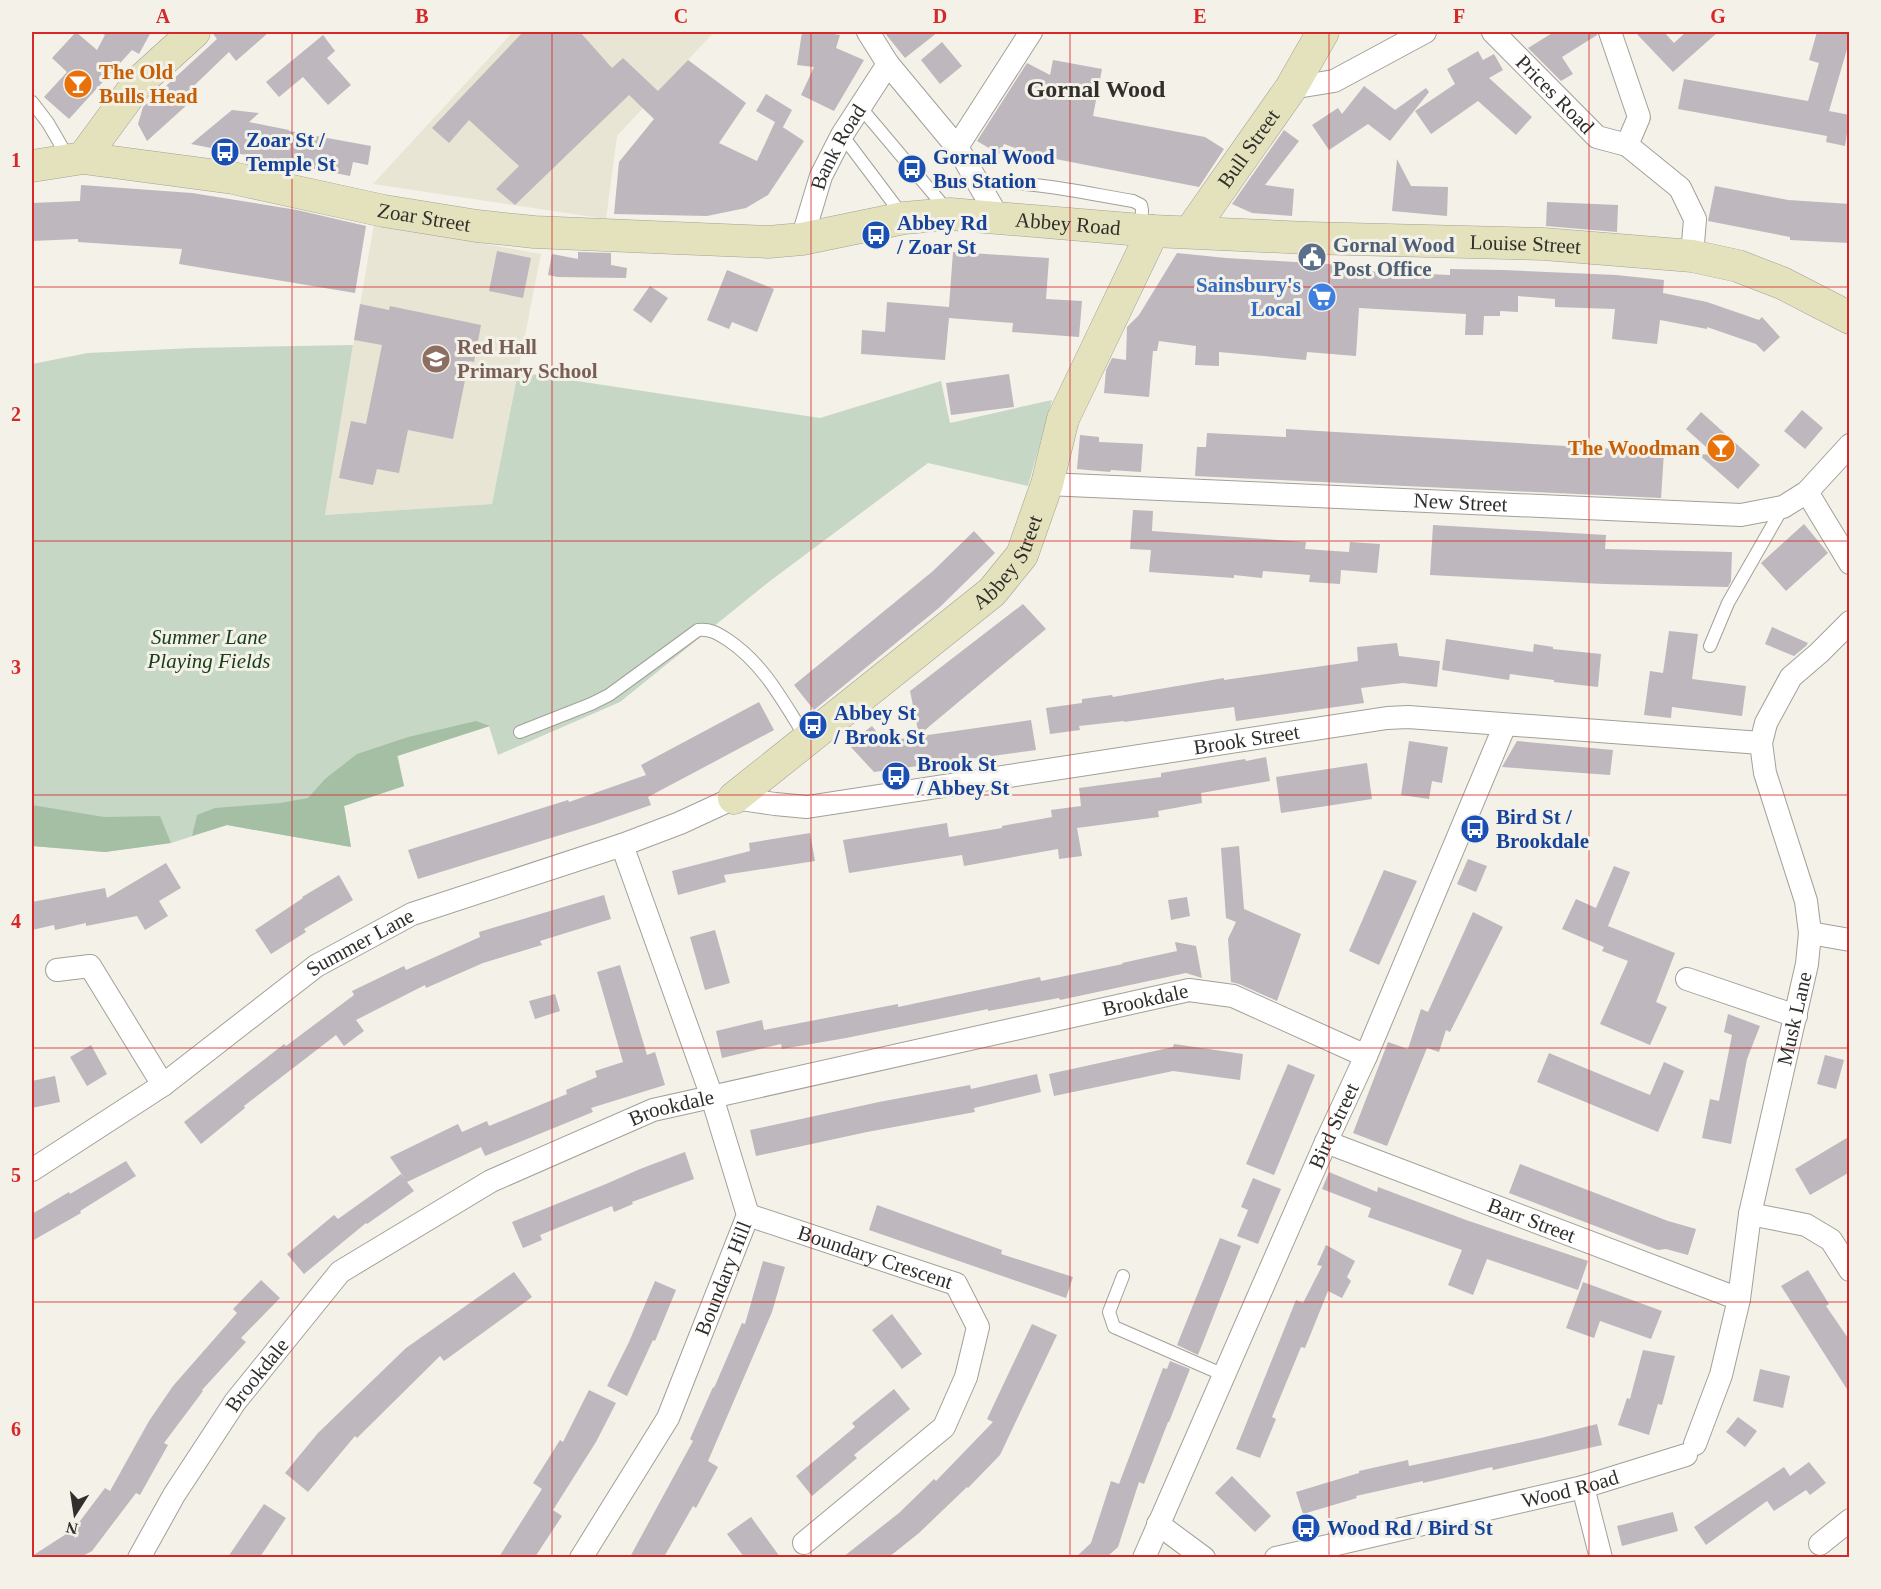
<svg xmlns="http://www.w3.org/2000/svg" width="1881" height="1589" font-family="Georgia,serif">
	<rect width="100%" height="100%" fill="#f3f1e8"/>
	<path fill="#e9e5d5" d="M513,32H714L617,136L606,219L373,184Z
		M374,224L541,254L492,504L324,515Z"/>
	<path fill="#c6d7c5" d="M353,345L325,515L492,504L518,372L820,418L941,381L950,423L1052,400L1028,486L928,463L770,581L620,702L498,755L489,726L398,756L404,786L344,806L351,847L227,825L171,843L105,852L32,846V364L88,353L193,348Z"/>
	<path fill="#a5bfa4" d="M476,721L490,726L397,756L404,786L344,806L351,847L227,825L192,836L197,815L215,808L280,803L308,798L325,779L357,754L408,737Z
		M32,805L104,817L160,816L171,843L105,852L32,846Z"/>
	<path fill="#beb7bd" d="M76,32L97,50L105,35L99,32H151L139,54L132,50L69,119L44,97L67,72L52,58Z
		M212,32H269L236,61L229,52L176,103L188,104L147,141L138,124L143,107L217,39Z
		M523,32H580L612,68L623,58L658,91L688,60L746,103L719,143L757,161L775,122L756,111L766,94L792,110L783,127L781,126L804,141L768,195L746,208L707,216L614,214L619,162L654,119L629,95L515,205L496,189L519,166L469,120L449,143L432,128Z
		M802,32H822L840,35L836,48L864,60L834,111L801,95L814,67L797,65Z
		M884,32H938L905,58Z
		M1554,32H1597V35L1562,57L1573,74L1561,81L1528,48Z
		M1635,32H1664L1674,43L1686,32H1718L1673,72Z
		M1817,32H1850V39L1829,111L1850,115L1845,146L1826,142L1827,136L1678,109L1684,79L1808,101L1819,63L1809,60Z
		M323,35L335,51L327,58L351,85L328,105L303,77L279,97L266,82Z
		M942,42L962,66L940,84L921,60Z
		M1478,51L1483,60L1494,54L1503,70L1489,78L1532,117L1516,135L1478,101L1431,134L1415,111L1455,84L1447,69Z
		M1053,60L1102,69L1093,116L1205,137L1224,149L1199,187L1035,155L1004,144L999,154L977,141L1027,63L1050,75Z
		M1364,86L1395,110L1426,88L1429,92L1390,141L1368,124L1329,150L1312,125L1338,108L1342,114Z
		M232,110L259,113L249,122L289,130V131L371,146L368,165L353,162L350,176L191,144Z
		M1284,130L1299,141L1265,185L1294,189L1292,216L1252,213L1232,204Z
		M1397,159L1411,186L1448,187L1447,216L1392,211Z
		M81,185L192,193L297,210L366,226L355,293L179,264L182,249L78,242V239L32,241V203L80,201Z
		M1715,186L1788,200L1850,204L1849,243L1790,240V237L1708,221Z
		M1547,202L1618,205L1617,232L1546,226Z
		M497,251L531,258L523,298L489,291Z
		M578,252L611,253V265L627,268L626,278L558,277L548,275L552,254L578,259Z
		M953,252L1049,258L1046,299L1082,301L1079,337L1012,332L1013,323L949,318L945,360L861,354L862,330L885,332L887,302L949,307Z
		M1177,253L1226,258L1362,266V271L1450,275V269L1503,270L1616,275L1664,280L1663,293L1707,302L1759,320L1762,317L1780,337L1764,352L1756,344L1707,327V329L1660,320L1657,344L1612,339L1615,309L1555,307V299L1518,296V312L1500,311V316H1484L1483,335H1465L1466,314L1359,308L1356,356L1307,352L1306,360L1219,352V366L1195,365L1196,346L1159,341L1157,351H1153L1149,397L1104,393L1106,370L1112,358L1126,360L1127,327L1139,315Z
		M727,270L774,289L757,332L732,322L729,329L707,320Z
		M650,286L668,298L651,323L633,310Z
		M360,304L389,310L390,306L481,325L474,362L469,361L453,439L408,430L399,473L377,469L373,485L339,478L351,421L366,424L382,345L354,340Z
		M1009,374L1014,407L951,415L946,383Z
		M1802,410L1823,428L1805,449L1784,431Z
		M1701,412L1760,465L1738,489L1698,454L1715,455L1686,429Z
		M1286,429L1664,452L1661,498L1195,476L1197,447H1206L1207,433L1286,437Z
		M1080,435L1099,437V442L1143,444L1141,472L1111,470L1110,472L1077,469Z
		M1133,510L1153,511L1152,531L1306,542L1305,549L1349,552L1350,542L1380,544L1377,573L1341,570L1340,584L1309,582L1310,575L1263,571L1262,578L1234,575V578L1149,572L1151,550L1130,549Z
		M1804,524L1828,553L1786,591L1761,563Z
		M1433,525L1606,535L1605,549L1732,552L1731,581L1728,587L1604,584L1430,575Z
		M974,531L995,553L940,607L814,710L794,685L933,571Z
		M1023,604L1046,629L919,735L910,691Z
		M1772,627L1808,643L1806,646L1794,656L1765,644Z
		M1669,631L1698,634L1692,679L1746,686L1742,716L1672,707L1671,718L1644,715L1650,671L1663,673Z
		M1446,639L1533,652L1534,644L1553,647V649L1601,654L1598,687L1554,682V680L1510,674L1509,680L1442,670Z
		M1397,643L1399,656L1440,661L1437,687L1403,683L1361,688L1364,703L1236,721L1234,707L1124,722V721L1079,726L1080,730L1050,734L1046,708L1082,703V699L1112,695L1113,697L1224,678V680L1358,661L1357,647Z
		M759,702L774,730L648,797L651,805L596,824L418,879L408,850L568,800L569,802L646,775L641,765Z
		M1031,720L1036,750L874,772L848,744L872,726L885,743L900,739Z
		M1409,741L1448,747L1442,783L1432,781L1429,799L1401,795Z
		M1517,741L1613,750L1610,775L1502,767Z
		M1266,757L1270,781L1201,793L1202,803L1158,811L1159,817L1077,828L1082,856L1059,859L1058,849L964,866L962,855L849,873L843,840L947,823L949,837L1002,828V826L1052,817L1051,810L1081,806L1079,788L1161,777V773L1245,759L1246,761Z
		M1367,763L1372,799L1281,813L1276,777Z
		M810,833L815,861L724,875L726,882L678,895L672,871L750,851L749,843Z
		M1239,846L1244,909L1301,934L1277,1001L1239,984L1231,982L1228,939L1236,922L1226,918L1221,848Z
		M1468,859L1487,866L1476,892L1457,884Z
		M166,863L181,888L159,901L168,916L145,930L137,916L86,926V923L55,930L54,925L32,930V902L105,888L107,898Z
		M1614,866L1630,872L1608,926L1675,953L1656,1002L1667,1007L1650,1045L1600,1024L1628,961L1602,951L1604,947L1562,929L1576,899L1596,908Z
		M1384,870L1417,881L1379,965L1349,951Z
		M339,875L353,900L304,929L306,932L271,954L255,930L303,898L302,897Z
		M604,895L611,919L540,941L542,945L483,963L426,988L425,985L356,1020L364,1031L344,1046L336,1035L244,1106L245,1108L201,1144L184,1122L284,1044L286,1046L354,995L352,991L404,966L406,970L480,937L479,932Z
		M1187,897L1190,916L1171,920L1168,900Z
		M1473,912L1503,927L1450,1032L1446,1030L1439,1052L1427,1048L1387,1146L1353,1133L1388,1042L1408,1049L1421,1009L1428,1012Z
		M715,930L730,983L705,990L690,937Z
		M1175,942L1196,946L1202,978L1186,973L1060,1000L1059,998L988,1011V1009L846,1038L782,1049L781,1044L722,1058L716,1031L762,1020L764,1030L898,1004V1007L1040,977L1041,981L1123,964L1122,963L1177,951Z
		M620,965L647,1055L655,1052L665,1085L591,1108L593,1112L485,1156L481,1147L407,1182L414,1191L367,1224L366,1223L304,1274L287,1254L334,1215L338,1219L401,1174L405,1179L390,1157L458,1124L462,1132L487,1121L489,1126L567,1094L566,1090L597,1077L595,1071L623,1062L597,972Z
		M555,994L560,1011L535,1019L529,1001Z
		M1728,1014L1760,1026L1747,1059L1731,1144L1702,1138L1710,1099L1719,1101L1732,1035L1724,1032Z
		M1174,1044L1243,1054L1240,1080L1173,1071L1054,1096L1049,1074L1173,1047Z
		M91,1045L107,1074L87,1086L70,1057Z
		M1549,1053L1650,1095L1664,1062L1684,1071L1658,1132L1537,1082Z
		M1825,1055L1844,1060L1836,1089L1817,1084Z
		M1288,1064L1315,1075L1274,1175L1246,1164Z
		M1037,1074L1041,1092L974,1108L975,1112L867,1132L756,1156L750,1130L879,1102L970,1085L971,1089Z
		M55,1076L60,1102L32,1108V1081Z
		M1850,1136V1172L1810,1195L1795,1169Z
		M685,1152L694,1179L632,1202L633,1204L614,1212L612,1206L540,1235L542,1240L523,1248L512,1222L606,1184L640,1169Z
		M126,1161L136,1176L80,1211L81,1213L32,1241V1214L69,1192L70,1194Z
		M1520,1164L1668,1221L1696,1229L1688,1255L1666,1249L1658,1250L1509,1193Z
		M1329,1172L1377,1192L1378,1187L1466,1220L1588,1261L1578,1290L1487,1259L1473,1295L1448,1285L1462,1250L1368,1217L1371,1208L1322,1189Z
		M1253,1178L1281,1189L1258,1244L1237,1236L1248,1210L1241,1207Z
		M877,1205L1002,1250L1001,1254L1073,1277L1066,1298L869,1230Z
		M1220,1238L1241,1246L1198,1355L1177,1345Z
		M1326,1245L1355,1261L1347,1277L1351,1281L1342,1298L1328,1291L1305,1348L1301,1347L1272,1417L1276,1419L1260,1458L1236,1449L1296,1300L1303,1303L1322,1266L1317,1265Z
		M763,1261L785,1267L772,1312L708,1461L718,1467L696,1508L693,1506L664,1557H630L693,1441L690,1439L713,1387L714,1388L742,1323L745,1324Z
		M1808,1270L1829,1304L1826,1306L1850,1341V1394L1781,1286Z
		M514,1272L532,1297L444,1361L440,1356L357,1438L355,1436L308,1492L285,1473L318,1433L406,1348Z
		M261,1280L280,1298L241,1338L246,1342L202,1390L203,1391L164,1443L168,1445L140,1495L136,1493L92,1551L81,1557H32V1556L74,1529L105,1488L110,1491L149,1421L173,1386L237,1313L233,1309Z
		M655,1281L676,1290L655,1341L653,1340L627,1396L607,1386L629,1342Z
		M1583,1282L1662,1311L1651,1339L1600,1321L1594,1338L1566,1328Z
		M892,1314L922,1354L902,1369L872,1330Z
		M1032,1324L1057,1335L1000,1455L968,1488L967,1487L919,1533L889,1557H843L899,1513L934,1479L936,1481L993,1422L987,1419Z
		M1643,1350L1675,1356L1662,1405L1658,1404L1649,1435L1618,1425L1627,1398L1630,1399Z
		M1170,1361L1190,1369L1169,1422H1168L1144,1484L1139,1482L1118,1547L1107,1557H1076L1091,1543L1111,1481L1119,1484L1163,1368L1167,1369Z
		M1760,1369L1790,1376L1783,1408L1753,1401Z
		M894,1389L910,1409L854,1455L857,1458L812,1496L796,1476L855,1427L852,1423Z
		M589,1390L616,1403L596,1442L553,1510L562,1516L535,1557H499L542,1489L533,1483L560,1440L563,1442Z
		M1738,1417L1757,1431L1745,1447L1726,1432Z
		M1597,1424L1602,1445L1493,1470L1492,1467L1423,1483V1481L1356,1496L1357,1498L1303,1514L1296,1492L1359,1473V1471L1408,1460L1409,1466L1541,1438Z
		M1809,1462L1826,1483L1810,1495L1806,1490L1774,1511L1767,1501L1706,1545L1694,1527L1784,1467L1790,1476Z
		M1232,1476L1271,1516L1255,1532L1215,1493Z
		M264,1504L286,1518L260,1557H228Z
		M1673,1512L1678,1531L1622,1546L1617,1526Z
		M751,1517L780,1557H744L727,1534Z"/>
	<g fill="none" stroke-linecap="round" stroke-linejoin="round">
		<g stroke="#a2a098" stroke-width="14">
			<path id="lane" d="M32,102L48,123L69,159
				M861,108L947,210
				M842,135L903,216
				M978,184C1027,179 1084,193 1133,201L1141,205L1142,210L1141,230
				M1710,646L1728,603L1783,507
				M520,732L591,704L609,695L698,630C711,629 717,633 728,640C765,665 783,702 807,739
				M1123,1276L1109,1312L1114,1327L1224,1375"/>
		</g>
		<g stroke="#a2a098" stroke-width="24">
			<g id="street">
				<path d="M868,32L888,64L957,147L998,217"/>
				<path id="s1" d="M1493,32L1597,137L1627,145L1680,188L1695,219L1692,256"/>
				<path d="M1610,32L1639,117L1627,145"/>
				<path d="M1291,88L1334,81L1425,32"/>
				<path d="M957,147L1031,32"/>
				<path id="s2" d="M802,239L821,176L842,135L888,64"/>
				<path id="s3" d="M1047,484L1741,515L1783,507L1807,492L1850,445"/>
				<path d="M1807,492L1850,563"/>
				<path d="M1810,933L1850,940"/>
				<path d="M57,970L90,966L163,1085"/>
				<path d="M1687,979L1796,1016"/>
				<path id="s4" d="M1326,1142L1739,1299"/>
				<path id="s5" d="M32,1170L163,1085L316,966L412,914L622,845L680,823L734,798L775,804L807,807L1387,718L1408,717L1761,743"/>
				<path d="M1750,1214L1806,1225L1831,1240L1850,1270"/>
				<path id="s6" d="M748,1215L956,1284L978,1327L966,1377L944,1427L804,1543"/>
				<path id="s7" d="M1695,1444L1721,1375L1739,1299L1750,1214L1807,964L1810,933L1806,901L1765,773L1761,743L1766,723L1791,677L1819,653L1850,622"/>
				<path d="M1583,1487L1601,1558"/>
				<path d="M1158,1524L1204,1558"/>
				<path d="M1820,1544L1850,1520"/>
				<path id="s8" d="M139,1558L174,1495L235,1402L340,1272L491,1181L653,1110L1189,990L1233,996L1366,1056"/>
				<path id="s9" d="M581,1558L668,1418L748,1215L712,1097L622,845"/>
				<path id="s10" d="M1144,1558L1326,1142L1366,1056L1505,725"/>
				<path id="s11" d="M1276,1558L1583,1487L1686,1455"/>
			</g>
		</g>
		<g stroke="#a2a098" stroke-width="33">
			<g id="secondary">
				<path d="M83,158L138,83L194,32"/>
				<path id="s12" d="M32,166L83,158L233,178L384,211L477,226L534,232L768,242L802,239L904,218L950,214L1153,231L1308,238L1544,244L1692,256L1738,266L1782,283L1850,318"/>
				<path id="s13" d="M1190,232L1291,88L1323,32"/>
				<path id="s14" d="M734,798L992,592L1022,555L1047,484L1063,419L1153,231"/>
			</g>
		</g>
		<use href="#lane" stroke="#fff" stroke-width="12"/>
		<use href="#street" stroke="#fff" stroke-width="22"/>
		<use href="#secondary" stroke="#e4e2bc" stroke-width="32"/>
	</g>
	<path fill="none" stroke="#d62828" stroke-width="1.5" stroke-opacity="0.55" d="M292,32V1558M552,32V1558M811,32V1558M1070,32V1558M1329,32V1558M1589,32V1558M32,287H1850M32,541H1850M32,795H1850M32,1048H1850M32,1302H1850"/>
	<defs>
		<g id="bar-disc" transform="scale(1.5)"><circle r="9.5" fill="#e8710a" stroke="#f3f1e8"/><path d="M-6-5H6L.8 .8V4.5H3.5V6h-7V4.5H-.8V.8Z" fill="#fff"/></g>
		<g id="bus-disc" transform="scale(1.5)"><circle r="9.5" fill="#1a4fb4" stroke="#f3f1e8"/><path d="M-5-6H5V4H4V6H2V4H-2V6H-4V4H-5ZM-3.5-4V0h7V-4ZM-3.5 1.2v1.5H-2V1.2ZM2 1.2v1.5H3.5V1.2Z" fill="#fff"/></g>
		<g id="civic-disc" transform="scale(1.5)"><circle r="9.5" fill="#5c6f8a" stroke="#f3f1e8"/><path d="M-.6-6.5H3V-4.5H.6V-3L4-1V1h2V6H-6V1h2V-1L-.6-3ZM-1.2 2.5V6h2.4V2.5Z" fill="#fff"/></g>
		<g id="supermarket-disc" transform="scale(1.5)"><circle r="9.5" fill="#3f7fe0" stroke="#f3f1e8"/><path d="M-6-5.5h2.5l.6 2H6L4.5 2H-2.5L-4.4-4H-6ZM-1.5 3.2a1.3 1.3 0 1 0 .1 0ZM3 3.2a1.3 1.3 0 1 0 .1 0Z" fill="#fff"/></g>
		<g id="school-disc" transform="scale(1.5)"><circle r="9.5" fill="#8d6e63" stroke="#f3f1e8"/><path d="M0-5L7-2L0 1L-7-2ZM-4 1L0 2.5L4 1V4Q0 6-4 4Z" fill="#fff"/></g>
	</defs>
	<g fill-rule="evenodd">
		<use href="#bar-disc" x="78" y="84"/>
		<use href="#bus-disc" x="225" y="152"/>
		<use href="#bus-disc" x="912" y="169"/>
		<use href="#bus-disc" x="876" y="235"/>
		<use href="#civic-disc" x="1312" y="257"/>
		<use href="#supermarket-disc" x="1322" y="297"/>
		<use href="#school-disc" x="436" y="359"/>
		<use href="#bar-disc" x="1721" y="448"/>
		<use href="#bus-disc" x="813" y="725"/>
		<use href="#bus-disc" x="896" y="776"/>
		<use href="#bus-disc" x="1475" y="829"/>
		<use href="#bus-disc" x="1306" y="1528"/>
	</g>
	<g text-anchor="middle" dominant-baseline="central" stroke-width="6" stroke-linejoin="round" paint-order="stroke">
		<g font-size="21" font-weight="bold" fill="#c56008" stroke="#f3f1e8" text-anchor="start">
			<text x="99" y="72">The Old<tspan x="99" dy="24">Bulls Head</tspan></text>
			<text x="1700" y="448" text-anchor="end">The Woodman</text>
		</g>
		<g font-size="21" fill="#302f2c" stroke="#f3f1e8">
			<text stroke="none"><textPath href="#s1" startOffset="88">Prices Road</textPath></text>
			<text stroke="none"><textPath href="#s2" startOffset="99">Bank Road</textPath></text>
			<text stroke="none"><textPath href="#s13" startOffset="102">Bull Street</textPath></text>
			<text stroke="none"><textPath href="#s12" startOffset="398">Zoar Street</textPath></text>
			<text stroke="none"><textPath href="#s12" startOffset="1046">Abbey Road</textPath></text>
			<text stroke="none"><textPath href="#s12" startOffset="1504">Louise Street</textPath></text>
			<text stroke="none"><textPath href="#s3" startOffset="414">New Street</textPath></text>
			<text stroke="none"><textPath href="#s14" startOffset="364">Abbey Street</textPath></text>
			<text stroke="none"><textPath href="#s5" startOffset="1320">Brook Street</textPath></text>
			<text stroke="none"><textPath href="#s5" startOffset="400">Summer Lane</textPath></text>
			<text stroke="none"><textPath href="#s8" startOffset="1208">Brookdale</textPath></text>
			<text stroke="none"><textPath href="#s7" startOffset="438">Musk Lane</textPath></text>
			<text stroke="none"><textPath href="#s8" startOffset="722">Brookdale</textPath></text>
			<text stroke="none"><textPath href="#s10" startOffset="472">Bird Street</textPath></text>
			<text stroke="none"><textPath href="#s4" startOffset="220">Barr Street</textPath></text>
			<text stroke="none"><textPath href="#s6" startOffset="134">Boundary Crescent</textPath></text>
			<text stroke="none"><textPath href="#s9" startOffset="315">Boundary Hill</textPath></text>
			<text stroke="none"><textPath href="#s8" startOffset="218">Brookdale</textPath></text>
			<text stroke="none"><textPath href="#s11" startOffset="302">Wood Road</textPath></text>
		</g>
		<g font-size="21" font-weight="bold" fill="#164399" stroke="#f3f1e8" text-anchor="start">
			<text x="246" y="140">Zoar St /<tspan x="246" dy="24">Temple St</tspan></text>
			<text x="933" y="157">Gornal Wood<tspan x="933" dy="24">Bus Station</tspan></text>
			<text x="897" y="223">Abbey Rd<tspan x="897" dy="24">/ Zoar St</tspan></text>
			<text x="834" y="713">Abbey St<tspan x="834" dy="24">/ Brook St</tspan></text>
			<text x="917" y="764">Brook St<tspan x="917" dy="24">/ Abbey St</tspan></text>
			<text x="1496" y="817">Bird St /<tspan x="1496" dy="24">Brookdale</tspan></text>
			<text x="1327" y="1528">Wood Rd / Bird St</text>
		</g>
		<g font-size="21" font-weight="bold" fill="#4e5e75" stroke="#f3f1e8" text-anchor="start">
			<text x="1333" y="245">Gornal Wood<tspan x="1333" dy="24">Post Office</tspan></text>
		</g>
		<g font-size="21" font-weight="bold" fill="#366cbe" stroke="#f3f1e8" text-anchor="end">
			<text x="1301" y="285">Sainsbury's<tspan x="1301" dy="24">Local</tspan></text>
		</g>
		<g font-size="21" font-weight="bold" fill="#785e54" stroke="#f3f1e8" text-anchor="start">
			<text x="457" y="347">Red Hall<tspan x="457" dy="24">Primary School</tspan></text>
		</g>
		<g font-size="21" font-style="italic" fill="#163d18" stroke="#f3f1e8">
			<text x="209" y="637">Summer Lane<tspan x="209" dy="24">Playing Fields</tspan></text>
		</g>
		<g font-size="24" font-weight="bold" fill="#302f2c" stroke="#f3f1e8">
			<text x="1096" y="89">Gornal Wood</text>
		</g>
	</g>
	<rect width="1881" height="1589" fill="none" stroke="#f3f1e8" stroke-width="66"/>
	<g transform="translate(75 1514) rotate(192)" stroke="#f3f1e8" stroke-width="4.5" paint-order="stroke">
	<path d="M0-4.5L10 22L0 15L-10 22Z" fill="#302f2c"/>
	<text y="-9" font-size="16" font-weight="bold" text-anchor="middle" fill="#302f2c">N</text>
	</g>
	<rect x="33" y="33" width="1815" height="1523" fill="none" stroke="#d62828" stroke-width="2"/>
	<g font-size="20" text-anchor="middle" font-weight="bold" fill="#d62828">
		<text x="163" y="23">A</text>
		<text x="422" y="23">B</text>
		<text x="681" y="23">C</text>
		<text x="940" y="23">D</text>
		<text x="1200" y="23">E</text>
		<text x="1459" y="23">F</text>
		<text x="1718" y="23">G</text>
		<text x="16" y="167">1</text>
		<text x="16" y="421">2</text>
		<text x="16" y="674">3</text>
		<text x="16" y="928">4</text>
		<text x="16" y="1182">5</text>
		<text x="16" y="1436">6</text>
	</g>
</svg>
